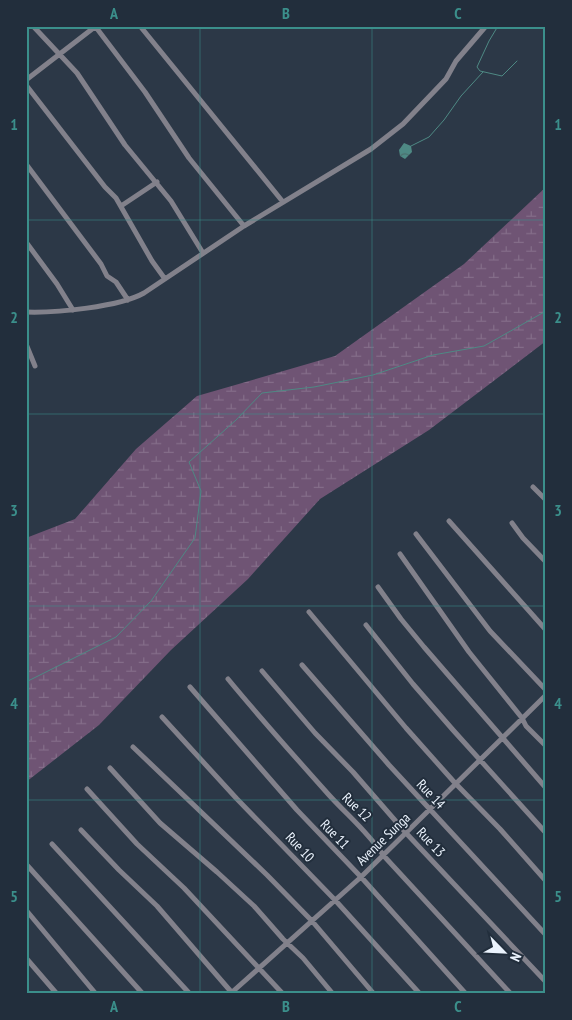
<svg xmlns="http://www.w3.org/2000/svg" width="572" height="1020" font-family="'PT Sans Narrow',sans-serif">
	<defs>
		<pattern id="wetland-marsh" width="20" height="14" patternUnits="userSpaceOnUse" patternTransform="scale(1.25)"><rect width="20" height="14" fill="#6f5474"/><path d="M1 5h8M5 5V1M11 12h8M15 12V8" fill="none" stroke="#846d89"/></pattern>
		<pattern id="water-waves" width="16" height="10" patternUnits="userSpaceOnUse" patternTransform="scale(1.25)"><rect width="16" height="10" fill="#4e8984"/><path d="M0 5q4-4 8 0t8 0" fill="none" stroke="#4b6f6e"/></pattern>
	</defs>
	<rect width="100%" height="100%" fill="#2c3847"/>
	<path fill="url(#wetland-marsh)" d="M546,187V341L429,430L320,499L248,579L171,650L99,725L26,782V538L75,519L136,449L197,396L335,356L464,264Z"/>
	<path fill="url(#water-waves)" d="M404,143L411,146L412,152L405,159L400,156L399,150Z"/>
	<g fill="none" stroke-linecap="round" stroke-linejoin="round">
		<path stroke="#4e8984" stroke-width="1" d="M498,26L489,41L477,67L480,71L502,76L517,61
			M411,146L429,137L444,120L461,96L483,72
			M26,682L116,637L151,601L195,538L201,491L189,462L236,420L262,393L314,387L373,375L433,355L484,346L546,311"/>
		<path stroke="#82818b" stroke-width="5" d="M33,26L77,73L125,145L171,201L203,253
			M95,26L145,92L189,158L244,226
			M140,26L283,202
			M26,80L96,26
			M26,85L105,187L116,198L152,261L165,279
			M26,164L101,264L107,276L116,282L128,300
			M121,206L157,182
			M26,242L57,284L73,310
			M26,312C56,313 119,307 144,293L244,226L371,149L403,124L446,79L456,61L486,26
			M26,344L35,366
			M533,487L546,500
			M449,521L546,630
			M512,523L523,538L546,562
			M416,534L490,631L546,690
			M400,554L469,652L522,718L526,726L546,746
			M378,587L401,619L424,647L546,788
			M309,612L406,728L455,783L500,829L546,881
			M366,625L413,684L453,730L546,833
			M302,665L389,765L546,935
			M262,671L315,733L353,772L406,833L546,982
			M228,679C261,719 295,757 329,795C347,815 368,832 383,855L511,994
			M190,687L297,810L361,877L466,994
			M162,717L237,799L335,900L420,994
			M133,747L267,875L312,921L374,994
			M110,768L160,823L217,872L254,906L283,939L303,958L333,994
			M87,789L137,844L184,888L283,994
			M81,830L119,870L157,906L233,994
			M52,844L190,994
			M26,864L143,994
			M26,910L96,994
			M26,958L57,994
			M230,994L361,877L546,695"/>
	</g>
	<path fill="none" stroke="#3b8f8b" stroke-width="1" stroke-opacity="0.55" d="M200,26V994M372,26V994M26,220H546M26,414H546M26,606H546M26,800H546"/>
	<g text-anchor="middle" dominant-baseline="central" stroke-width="4" stroke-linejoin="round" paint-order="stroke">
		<g font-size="14" fill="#ebf3fd" stroke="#222e3c">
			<text transform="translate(431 794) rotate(47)">Rue 14</text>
			<text transform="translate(357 807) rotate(44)">Rue 12</text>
			<text transform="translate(335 834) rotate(46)">Rue 11</text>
			<text transform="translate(383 839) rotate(-44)">Avenue Sunga</text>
			<text transform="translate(431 842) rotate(47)">Rue 13</text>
			<text transform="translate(300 847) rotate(47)">Rue 10</text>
		</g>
	</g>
	<rect width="572" height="1020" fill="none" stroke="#222e3c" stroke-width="55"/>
	<g transform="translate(504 952) rotate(114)" stroke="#222e3c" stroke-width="4" paint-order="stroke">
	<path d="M0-4L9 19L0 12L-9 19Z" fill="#ebf3fd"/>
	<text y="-8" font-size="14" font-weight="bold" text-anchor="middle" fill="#ebf3fd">N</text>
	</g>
	<rect x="28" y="28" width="516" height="964" fill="none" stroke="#3b8f8b" stroke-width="2"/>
	<g font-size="16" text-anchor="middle" font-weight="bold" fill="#3b8f8b">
		<text x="114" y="19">A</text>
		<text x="286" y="19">B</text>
		<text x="458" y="19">C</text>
		<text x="14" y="130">1</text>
		<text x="558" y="130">1</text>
		<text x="14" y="323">2</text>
		<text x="558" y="323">2</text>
		<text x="14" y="516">3</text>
		<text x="558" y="516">3</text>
		<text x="14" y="709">4</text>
		<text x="558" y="709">4</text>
		<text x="14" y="902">5</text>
		<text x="558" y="902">5</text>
		<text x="114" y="1012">A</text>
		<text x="286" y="1012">B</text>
		<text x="458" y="1012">C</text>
	</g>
</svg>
